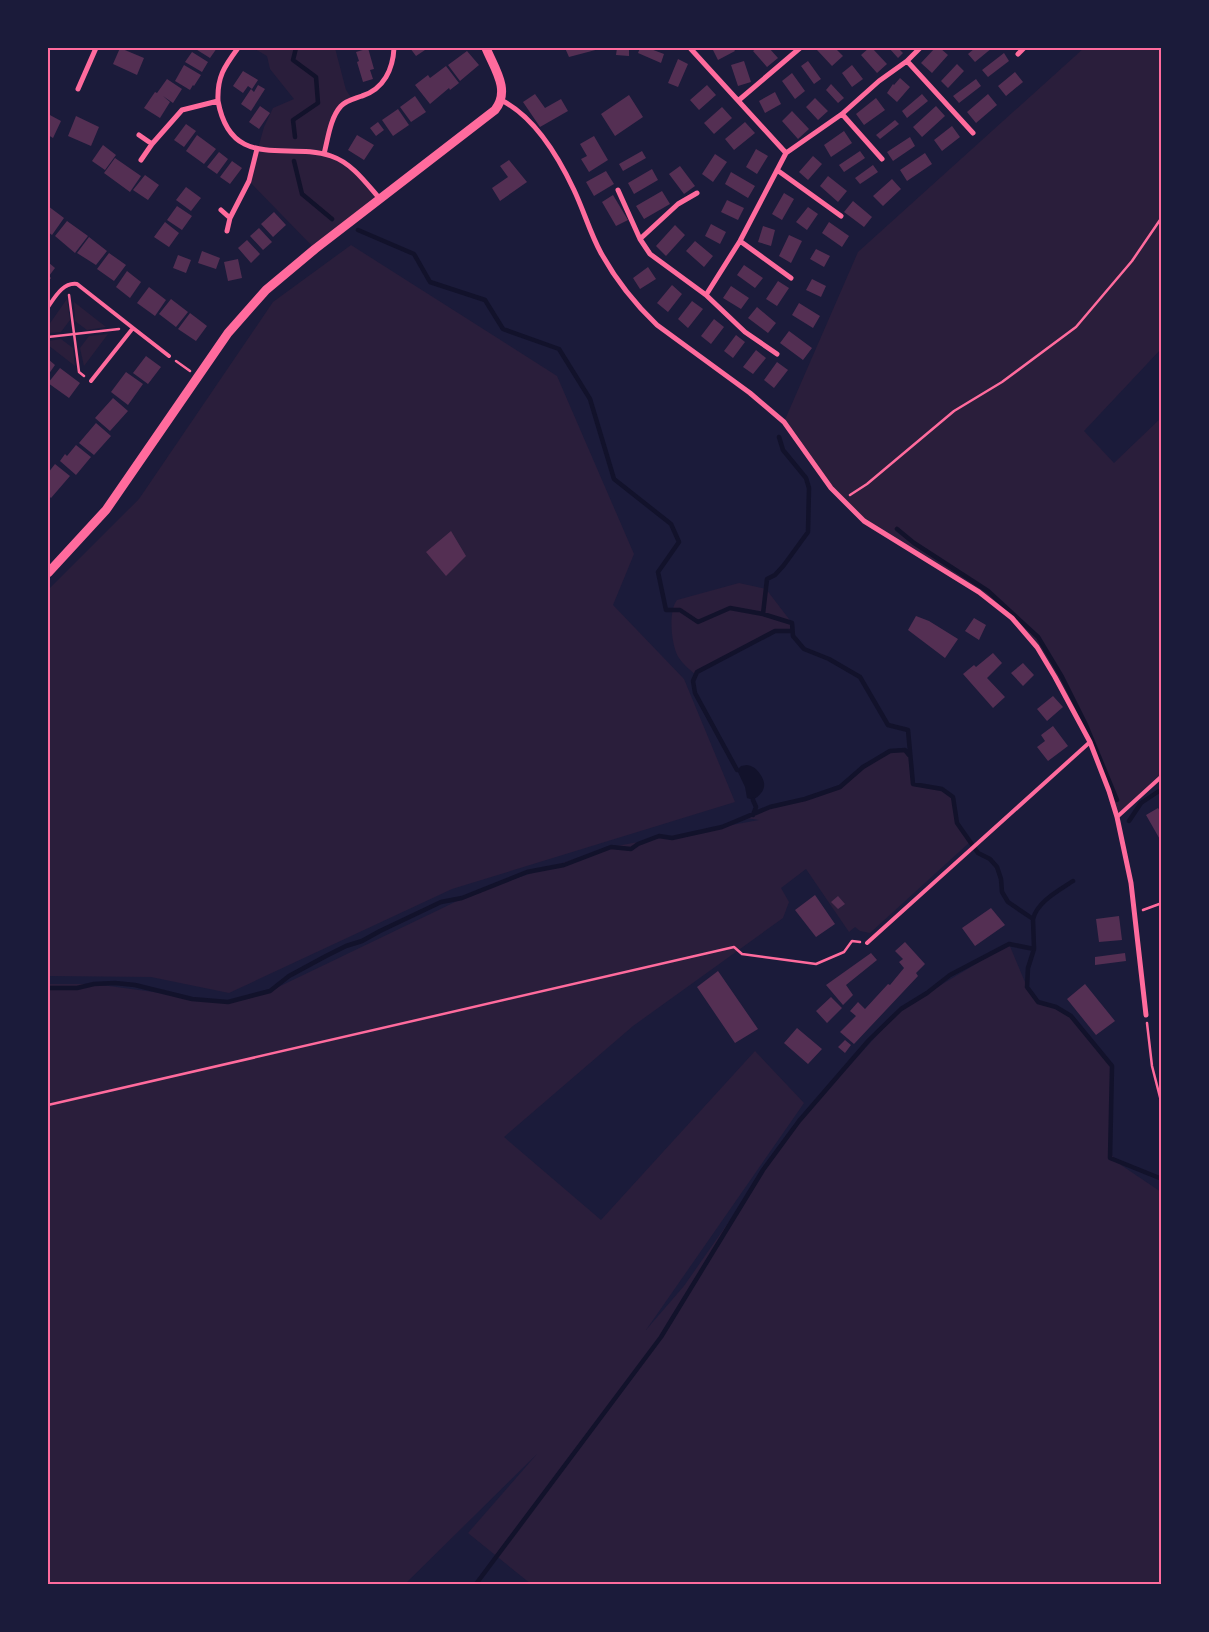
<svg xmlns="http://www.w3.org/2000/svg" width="1209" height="1632" font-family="Lato,sans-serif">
	<rect width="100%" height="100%" fill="#1b1b3a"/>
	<path fill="#2a1e3b" d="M253,48H335L346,90L352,99L339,109L324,154L345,162L380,199L315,249L249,181L264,127L273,108L294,99L270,69L267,56Z
		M1084,48H1161V349L1084,431L1114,463L1161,418V776L1117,817L1090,742L1037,647L996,605L864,521L843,501L784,422L858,252Z
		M351,245L557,376L634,554L613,605L684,679L735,802L452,889L229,993L151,977L48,976V590L139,499L273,302Z
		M67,299L70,320L61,332L48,333V326Z
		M74,302L106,327L87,330L75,321Z
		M108,334L84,366L80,348L89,336Z
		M61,339L73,348L75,366L48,345V341Z
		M739,583L766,589L792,623V631H774L733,652L696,675C690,670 683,664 679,658C671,646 668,611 677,600Z
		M905,750L910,756L913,784L942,789L953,797L957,823L970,842L870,933L860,931L855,927L849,932L806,869L781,888L789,902L783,918L633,1026L504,1137L601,1220L755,1051L804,1103L646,1330L684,1286L799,1121L901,1009L1009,944L1027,987L1038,1001L1071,1016L1112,1066L1111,1154L1118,1163L1161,1192V1584H531L468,1533L537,1454L405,1584H48V984H94L228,1002L270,991L478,891L611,847L759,820L746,818L770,807L805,799L840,787L863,767L890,751Z"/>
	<path fill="#12122b" d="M747,765C753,766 757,769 760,774C768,785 764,793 753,800L747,798L745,787L737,770L741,766Z"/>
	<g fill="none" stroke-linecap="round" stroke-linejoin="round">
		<path stroke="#12122b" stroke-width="4.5" d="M295,137L293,120L318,103L316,77L293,60L296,48
			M294,161L302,194L332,219
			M358,230L414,254L430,282L485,300L503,329L559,349L590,399L614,479L671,524L679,542L658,572L666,610H680L698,622L730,608L763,614L792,623L793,636L804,649L829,659L860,677L888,725L908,730L913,784L942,789L953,797L957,823L978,853L990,859L997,867L1001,879L1002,892L1008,902L1033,919L1034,949L1028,968L1027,987L1038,1002L1056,1007L1071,1016L1112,1066L1110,1158L1162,1179
			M897,529L914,543L988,591L1038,637L1062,677L1086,725L1117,800
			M763,614L767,579L775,575L784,565L808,532L809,488L806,478L783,450L779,437
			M737,770L695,693L693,681L697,672L775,631H792
			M753,815L756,807L753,800
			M1129,821L1141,803L1162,789
			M1033,919C1037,902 1058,891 1073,881
			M48,988H77L94,984L115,983L135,985L192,999L228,1002L270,991L289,976L326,956L346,946L362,941L380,931L441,902L462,898L527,872L564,865L611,847L631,849L638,844L659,836L672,838L722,827L770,807L805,799L840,787L863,767L890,751L905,750L909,755
			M476,1584L661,1337L763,1170L799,1121L869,1040L901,1009L927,993L950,975L1009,944L1034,949"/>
	</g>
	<path fill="#542f53" d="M120,48L144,58L137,75L113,64Z
		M194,48H217L210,58Z
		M365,48H368L374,69L370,70L373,79L363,82L357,62L359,61L356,52L366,49Z
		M410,48H424L425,50L416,56Z
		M565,48H603L569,57Z
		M617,48H629V56L616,55Z
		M640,48H648L664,54L661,63L638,53Z
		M712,48H733L735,51L718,60Z
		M757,48H769L778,58L767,67L753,51Z
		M820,48H835L843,56L832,66L817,50Z
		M869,48H872L887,64L877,73L861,55Z
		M889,48H898L903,53L898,58Z
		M935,48H940L948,55L932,73L921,63Z
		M975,48H992L975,62L968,54Z
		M467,51L479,65L460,81L448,65Z
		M192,52L208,62L202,72L185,62Z
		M1004,53L1009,61L988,77L982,70Z
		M678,59L688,64L678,87L668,83Z
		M744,61L751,82L738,86L731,65Z
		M808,61L821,79L814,84L801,66Z
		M957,64L964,71L948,88L941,81Z
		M184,65L201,75L194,86L193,85L190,90L175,81Z
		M852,65L863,79L852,87L842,73Z
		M446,66L459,83L450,90L449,88L430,104L415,85L428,75L430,78Z
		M243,71L258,80L252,89L248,86L243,93L233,86Z
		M1015,72L1023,82L1006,96L998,86Z
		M792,73L805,91L795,99L782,81Z
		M900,78L910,87L897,102L887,93L893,84L894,85Z
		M167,79L182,89L173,103L163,96L170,102L160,118L144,108L155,92L157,93Z
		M976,79L981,86L959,103L953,96Z
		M831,84L844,98L838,103L826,90Z
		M258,85L265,89L251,111L241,104L251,89L254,92Z
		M707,85L716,95L699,110L690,100Z
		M775,92L781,104L765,113L759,101Z
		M535,94L545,108L561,99L568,111L540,127L523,102Z
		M922,94L928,101L907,118L902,111Z
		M988,94L997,105L976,123L967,112Z
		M629,95L643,117L615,136L601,114Z
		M415,96L426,112L411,122L400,107Z
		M815,98L828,111L818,120L806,107Z
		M876,98L885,110L864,125L856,114Z
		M260,106L270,113L259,129L249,122Z
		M936,106L945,116L922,137L913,127Z
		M722,107L732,118L714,134L704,123Z
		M398,109L409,125L393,136L382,120Z
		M792,111L809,129L798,139L782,121Z
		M48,114L61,121L53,138L48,135Z
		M76,116L99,127L91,146L68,136Z
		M895,120L899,124L880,139L876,135Z
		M378,122L384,130L376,136L370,128Z
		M745,122L755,133L734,150L725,139Z
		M186,124L196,131L184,147L174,140Z
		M952,126L960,137L942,151L934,140Z
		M844,131L852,143L831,157L824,145Z
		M197,135L216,149L204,164L186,151Z
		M357,135L374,145L364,160L348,150Z
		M594,136L608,160L589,172L581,159L587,156L580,144Z
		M910,137L915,146L893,161L887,152Z
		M103,145L116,155L105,170L92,161Z
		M756,149L768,156L757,174L746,167Z
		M642,151L646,158L623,171L619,164Z
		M860,151L865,158L844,172L839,165Z
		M219,152L228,159L217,174L207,167Z
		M925,153L932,164L907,181L900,170Z
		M715,154L727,162L713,182L702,174Z
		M813,156L822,164L808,180L799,172Z
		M115,158L141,176L130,192L104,173Z
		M509,160L527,182L500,201L492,188L508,177L500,166Z
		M232,161L242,168L230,184L220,177Z
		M873,165L878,172L860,184L855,178Z
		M680,166L695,186L684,194L669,174Z
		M652,169L658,180L634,194L628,183Z
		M606,171L614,184L594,196L586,182Z
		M731,172L755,186L748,198L725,184Z
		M145,175L159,185L148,200L133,190Z
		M828,176L847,191L838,202L820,186Z
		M892,179L901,189L883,206L873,196Z
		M186,187L201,198L191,211L176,200Z
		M662,191L670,204L644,219L636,206Z
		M784,193L794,199L782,220L772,214Z
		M613,195L628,220L616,226L602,202Z
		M727,200L744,208L738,220L721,212Z
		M853,201L872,217L864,227L844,212Z
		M48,206L64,218L52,235L48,232Z
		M177,206L192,216L182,230L167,220Z
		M808,207L818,214L807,230L796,222Z
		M274,212L286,225L273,237L261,224Z
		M67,221L88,236L75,253L55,236Z
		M165,222L179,233L169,247L154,237Z
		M829,222L849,236L842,247L822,233Z
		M711,224L726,232L720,244L705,236Z
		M675,225L685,235L666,256L656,246Z
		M763,226L775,230L771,246L758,242Z
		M259,228L272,242L263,250L250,236Z
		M789,235L802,241L791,263L779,256Z
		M89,237L107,251L96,265L77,253Z
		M247,240L260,254L251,263L238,248Z
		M695,241L713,256L704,267L686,251Z
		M816,249L830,256L824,267L810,259Z
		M202,251L220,258L216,269L198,263Z
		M109,253L126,265L114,281L97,269Z
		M178,255L191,260L186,273L173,268Z
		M238,259L242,278L228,281L224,262Z
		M48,262L55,268L49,276L51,278L48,282Z
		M744,265L763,278L755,288L737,275Z
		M648,267L656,279L640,289L633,278Z
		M127,271L141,282L130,298L116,287Z
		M812,279L826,286L821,297L806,290Z
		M778,281L789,288L777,306L766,299Z
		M672,285L682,294L668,312L657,303Z
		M731,286L749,298L741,309L723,298Z
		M149,287L166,300L155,316L137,303Z
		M171,299L188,312L176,327L159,314Z
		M692,301L703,309L688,328L678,319Z
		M799,303L820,316L813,328L792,315Z
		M757,307L776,323L768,333L748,318Z
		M190,313L207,326L196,341L178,329Z
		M714,319L724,327L711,344L701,336Z
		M789,331L812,348L803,360L780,343Z
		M736,335L745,342L733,358L724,351Z
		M756,350L766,358L753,374L743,367Z
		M146,356L161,367L148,384L133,373Z
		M48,359L55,365L48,375Z
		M777,362L788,370L774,388L764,380Z
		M60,368L80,383L69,398L48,383Z
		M126,372L143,384L128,405L111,392Z
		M113,398L128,411L110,431L95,418Z
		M96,423L111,436L94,455L79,443Z
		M76,445L91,457L76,475L60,461L65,454L67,456Z
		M55,464L70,476L51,498L48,495V473Z
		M451,531L466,556L446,576L426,552Z
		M916,616L929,621L958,639L945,658L908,630Z
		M974,618L986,625L979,640L965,631Z
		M993,653L1002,663L987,678L1005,697L993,708L963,674L974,665L976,667Z
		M1023,663L1034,675L1023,686L1011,673Z
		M1053,696L1063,707L1047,721L1037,709Z
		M1053,726L1068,746L1048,761L1037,747L1045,741L1041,735Z
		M1158,808L1162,814V843L1146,815Z
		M815,895L835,924L816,937L795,910Z
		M838,896L845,904L838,909L831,902Z
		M991,908L1005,925L975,946L962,928Z
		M1119,916L1122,940L1099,942L1096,919Z
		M905,942L925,964L916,973L918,976L854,1044L840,1032L856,1016L850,1011L858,1002L865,1009L888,984L890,985L904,968L899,962L903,959L895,951Z
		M871,953L877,960L846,985L853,995L843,1005L826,985Z
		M1125,953L1126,961L1095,965V957Z
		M718,971L758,1029L735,1043L697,987Z
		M1085,984L1115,1021L1096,1035L1067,999Z
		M831,997L842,1008L827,1023L816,1011Z
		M797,1028L822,1049L808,1064L784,1043Z
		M845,1040L851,1045L845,1053L838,1047Z"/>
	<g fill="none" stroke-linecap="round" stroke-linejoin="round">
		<path stroke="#ff6b9d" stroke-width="2.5" d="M69,295L79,372L84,376
			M48,337L119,329
			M176,361L190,371
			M850,495L867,484L954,411L1002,382L1076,327L1132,261L1162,217
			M1143,910L1162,903
			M1147,1023L1152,1066L1162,1105
			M48,1105L734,947L742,954L816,964L844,952L852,941L860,942"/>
		<path stroke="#ff6b9d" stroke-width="4" d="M48,307C55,297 63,282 77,284L133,328L91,381
			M133,328L169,356
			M1117,817L1162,776
			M867,943L1090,742"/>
		<path stroke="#ff6b9d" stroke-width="5" d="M690,48L786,153L842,114L879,81L907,61L920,48
			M1018,54L1024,48
			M907,61L973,133
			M78,89L96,48
			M501,100C535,117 558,156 574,190C584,211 590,233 601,253C616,280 635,304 657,325L750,393L784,422L831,488L864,521L979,592L1012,618L1037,647L1055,677L1090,742L1109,791L1117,817L1131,883L1146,1015
			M739,100L800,48
			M218,101C217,77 224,67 238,48
			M842,114L882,159
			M139,135L152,144
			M324,154C328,139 330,118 341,106C347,100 354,99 362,96C384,89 393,69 394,48
			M141,160L152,144L182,110L218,101C231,172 287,141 331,156C352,163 366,183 380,199
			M777,170L841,216
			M618,190L640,239
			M697,193L678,204L640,239L650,254L706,295L745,332L777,354
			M221,210L230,218
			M227,231L230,218L249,181L257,149
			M740,241L791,278
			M706,295L740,241L786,153"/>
		<path stroke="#ff6b9d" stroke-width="9" d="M48,573L106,510L228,333L266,290L315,249L495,110C511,90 494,68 486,48"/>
	</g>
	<rect width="1209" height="1632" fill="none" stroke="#1b1b3a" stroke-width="98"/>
	<rect x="49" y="49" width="1111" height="1534" fill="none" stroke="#ff6b9d" stroke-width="2"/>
</svg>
